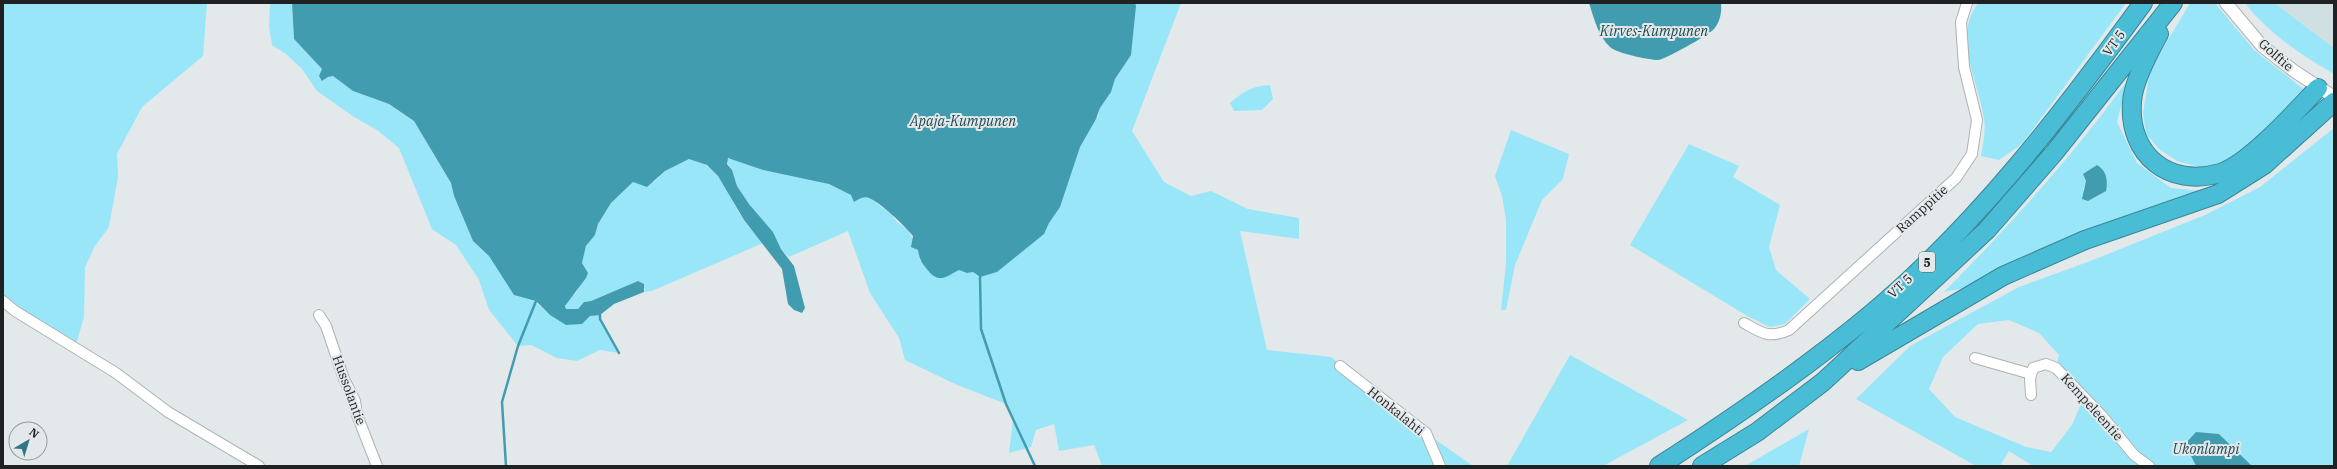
<svg xmlns="http://www.w3.org/2000/svg" width="2337" height="469" font-family="'IBM Plex Serif',serif">
	<rect width="100%" height="100%" fill="#e3e9ea"/>
	<path fill="#d0dfe2" d="M2275,3H2334V48L2320,37Z"/>
	<path fill="#99e6f9" fill-rule="evenodd" d="M3,3H207L203,56L142,107L117,154L118,177L109,227L95,246L85,267L84,317L75,348L3,301Z
		M270,3H292L294,39L322,69V81L328,77L333,76L353,91L389,104L414,121L451,183L454,196L473,241L489,256L499,270L550,315H600V319L619,353L600,350L577,361L557,358L531,345L518,346L489,310L479,280L456,245L432,229L399,148L377,130L354,117L317,91L302,69L286,54L272,45L269,27Z
		M1135,3H1181L1132,131L1164,182L1191,196L1211,191L1248,209L1299,218V239L1240,231L1267,350L1331,357L1426,433L1473,466H1102L1094,445L1059,451L1054,424L1036,430L1031,447L1009,453L1013,420L1006,404L955,384L905,360L899,338L870,293L848,231L789,257L781,249L773,232L749,204L737,186L732,170L726,160L731,158L763,170L810,179L829,184L851,195L870,198L891,214L897,222L908,230L918,250L920,260L944,277L959,270L967,273L973,272L978,277L1098,116L1100,108L1111,92L1115,79L1131,55Z
		M1978,3H2126L2022,144L1999,160L1981,156C1983,144 1986,131 1984,119C1979,82 1952,38 1978,3Z
		M2190,3H2215L2254,50L2306,91L2241,152L2225,161L2202,168L2177,161L2160,150L2146,134L2143,113L2150,70Z
		M2245,3H2275L2334,48V74C2301,55 2268,33 2245,3Z
		M2127,81L2117,122L2137,163L2171,188L2202,191L2172,200L1960,289L1944,292C2010,225 2072,157 2127,81ZM2086,181L2096,196L2088,201L2083,190Z
		M1270,85L1273,99L1262,110L1234,111L1230,103C1244,91 1252,86 1270,85Z
		M2334,128V466H2252L2219,434L2185,444L2196,466H2033L2009,451L2000,466H1976L1856,399L1910,346L2019,287L2093,260L2205,215L2260,187ZM2009,320L2039,333L2059,355L2056,368L2084,397L2072,425L2051,452L2026,447L1955,417L1929,389L1943,357L1978,324Z
		M1511,130L1569,154L1563,179L1542,200L1515,265L1506,310H1501L1506,263V220L1502,196L1495,176Z
		M1689,144L1739,166L1733,177L1780,205L1769,247L1776,270L1810,299L1785,324L1770,327L1749,317L1630,245Z
		M689,159C720,163 728,197 743,219C749,228 757,235 763,243L652,291L644,292L645,289L638,281L591,301L584,302L578,309H566V302L576,293L588,273L582,263L586,246L595,235L598,224L611,203L633,182H654L665,171Z
		M1570,355L1688,420L1603,466H1507Z
		M1809,429L1799,466H1745Z"/>
	<path fill="#419caf" d="M292,3H1135L1136,6L1131,55L1115,79L1111,92L1100,108L1096,119L1080,147L1060,207L1049,223L1044,234L997,272L980,277L973,272L967,273L959,270C944,278 938,284 926,268C921,262 919,258 918,250L911,247L913,236C906,227 880,202 869,198C863,196 859,199 854,202L851,195L829,184L763,170L728,158L727,164L732,170L737,186L749,204L773,232L781,249L794,266L805,308L802,313L794,310L788,304L782,269L744,220L718,176L707,165L689,159L665,171L647,187L633,182L611,203L598,224L595,235L586,246L582,263L588,273L586,278L565,306L566,309H578L584,302L591,301L638,281L644,284V292L614,304L600,315L590,316L582,324L566,325L550,315L536,301L514,295L489,256L473,241L454,196L451,183L414,121L389,104L353,91L333,76L328,77L322,81L319,76L322,69L294,39Z
		M1589,3H1721C1722,12 1720,22 1714,29C1709,35 1664,60 1658,60C1649,60 1616,53 1610,47C1598,36 1594,18 1589,3Z
		M2097,165C2107,171 2108,181 2106,191L2088,201L2082,199L2086,181L2083,174Z
		M2196,432L2219,434L2252,466H2196L2185,444Z"/>
	<g fill="none" stroke-linecap="round" stroke-linejoin="round">
		<path stroke="#419caf" stroke-width="2.5" d="M980,277L981,329L1006,404L1035,466
			M600,315V319L619,353
			M506,466L502,402L518,346L536,301"/>
		<g stroke="#adb2b3" stroke-width="12">
			<path id="minor" d="M3,301L15,311L116,373L168,412L259,466
				M319,315L326,326L344,379L355,401L357,415L377,466
				M1744,323C1762,333 1769,339 1789,330L1956,178L1972,154L1977,120L1964,67L1961,22L1967,3
				M1975,358L2031,374
				M1340,366L1426,433L1440,466
				M2031,395L2030,379L2033,368L2046,364L2056,368L2102,416L2134,455L2149,466"/>
		</g>
		<g stroke="#adb2b3" stroke-width="14">
			<path id="tertiary" d="M2226,3L2262,46L2294,71L2334,97"/>
		</g>
		<g stroke="#3a8697" stroke-width="20">
			<path id="motorway" d="M2159,34C2149,52 2133,82 2132,102C2128,155 2169,188 2220,173C2248,165 2298,109 2318,88
				M1858,361L2003,276L2085,240L2218,194L2264,165L2334,102
				M1659,466C1732,419 1804,370 1871,314C1977,225 2062,114 2143,3
				M1702,466L1757,432L1823,382L1987,230L2054,153L2173,3"/>
		</g>
		<use href="#minor" stroke="#fff" stroke-width="10"/>
		<use href="#tertiary" stroke="#fff" stroke-width="12"/>
		<use href="#motorway" stroke="#49bdd6" stroke-width="18"/>
	</g>
	<g text-anchor="middle" dominant-baseline="central" stroke-width="4" stroke-linejoin="round" paint-order="stroke">
		<rect fill="#e3e9ea" stroke="#5a5d5e" stroke-width="1" x="1919" y="252" width="16" height="20" rx="3"/>
		<g font-size="12" font-weight="bold" fill="#1f2122">
			<text x="1927" y="262">5</text>
		</g>
		<g font-size="13" fill="#1f2122" stroke="#e3e9ea">
			<text transform="translate(2114 43) rotate(-54)">VT 5</text>
			<text transform="translate(2276 55) rotate(41)">Golftie</text>
			<text transform="translate(1922 209) rotate(-42)">Ramppitie</text>
			<text transform="translate(1900 286) rotate(-43)">VT 5</text>
			<text transform="translate(349 390) rotate(70)">Hussolantie</text>
			<text transform="translate(2092 407) rotate(48)">Kempeleentie</text>
			<text transform="translate(1396 411) rotate(39)">Honkalahti</text>
		</g>
		<g font-size="14" font-style="italic" fill="#234b55" stroke="#e3e9ea">
			<text x="1654" y="31">Kirves-Kumpunen</text>
			<text x="963" y="121">Apaja-Kumpunen</text>
			<text x="2206" y="449">Ukonlampi</text>
		</g>
	</g>
	<rect width="2337" height="469" fill="none" stroke="#1f2122" stroke-width="8"/>
	<g transform="translate(28 441) rotate(38)"><circle r="19" fill="#e3e9ea" stroke="#95999a"/>
	<path d="M0-3L7 15L0 10L-7 15Z" fill="#317685"/>
	<text y="-6" font-size="11" font-weight="bold" text-anchor="middle" fill="#1f2122">N</text>
	</g>
</svg>
